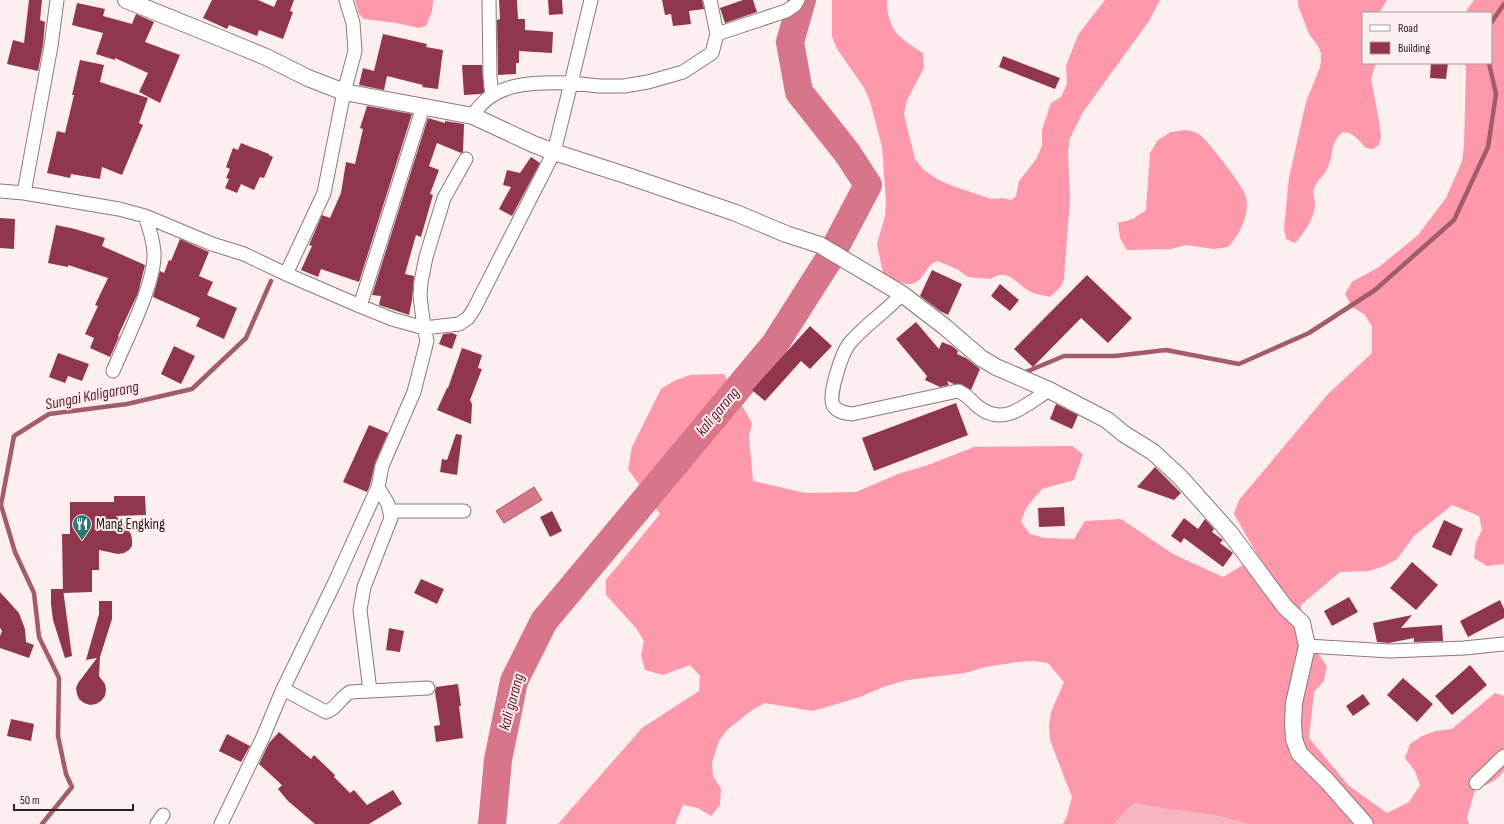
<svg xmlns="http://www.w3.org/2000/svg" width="1504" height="824" font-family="'Sofia Sans Condensed',sans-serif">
	<rect width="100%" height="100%" fill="#fdeef0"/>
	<path fill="#f5b5bf" d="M1134,803L1166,809L1215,815L1247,824H1114L1124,813Z"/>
	<path fill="#fe98ab" d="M355,0H433L432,11L426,26L419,28L396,23L364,19L359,14Z
		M832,0H887C887,30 899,38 923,53L924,68L907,100L904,114L915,159L924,170L937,179L950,185L991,199L1003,198L1011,200L1016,196L1019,181L1037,158L1042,145V130L1051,103L1061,97L1067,84L1066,66L1078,35L1105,0H1160L1149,21L1083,112L1070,138L1068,152L1070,199L1064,279L1061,286L1050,297C1043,295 1034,294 1029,291C1015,283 1008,267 991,279L968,277L957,269L937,261C930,264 928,268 924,274C911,293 898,281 883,273L877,244L885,216L886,202L882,147L870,101L863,86L837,49L832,36Z
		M1298,0H1387L1379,13H1363V63H1376L1371,79L1379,121L1381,137L1379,145L1373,149L1366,148C1358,140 1355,133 1343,132C1328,144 1335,157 1326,171C1323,177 1316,181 1314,189C1312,195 1315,199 1315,204C1315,217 1304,234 1295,243L1286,239L1284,228L1289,178L1306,102L1320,67L1321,60V53L1318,46L1309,34L1298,5Z
		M1474,0H1504V564L1487,566L1474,558L1476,542L1482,530L1479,516L1452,505L1414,536L1397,559L1384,566L1369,571L1340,572L1301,605L1299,626L1327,666L1324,681L1314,692L1309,738L1349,786L1387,813L1409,802L1420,785L1415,771L1405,758L1410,744L1422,736L1436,731L1452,729L1495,693L1504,696V770C1499,781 1484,785 1475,790L1467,818L1469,824H1247L1215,815L1166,809L1134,803L1124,813L1114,824H1063L1067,816L1072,797L1050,740L1049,726L1051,712L1064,682L1048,663L1033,661L1017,662L985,667L965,673L907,680L886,686L857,698L813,711L765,703L752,710L727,730L719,741L712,763L713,776L721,789L720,805L711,816L698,808L683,805L675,824H558L642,728L699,691L700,676L690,665L663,675L645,670L641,655L644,641L636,628L606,595V580L660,514L628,469L632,447L661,389L674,381L690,375L724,374L752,423L749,437L753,481L805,493L856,492L898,474L928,465L974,447L1072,446L1083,454L1074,480L1042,489L1026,508L1021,522L1030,534L1044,538L1074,539L1085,521L1121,519L1173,554L1223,577L1258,556L1234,514L1239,500L1328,394L1372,353V326L1364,314L1352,307L1345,294L1352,282L1379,267L1418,235L1446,198L1462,161L1464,146L1466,67L1464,63H1491V13H1465Z
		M1186,130C1190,131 1197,132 1200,135C1209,142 1244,187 1246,197C1250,215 1240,234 1228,247L1214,249L1186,245L1171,249L1127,250L1120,238L1118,223L1133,219L1146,210L1150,153L1158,140L1171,132Z"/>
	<path fill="#d87689" stroke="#a35c6a" d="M534,487L542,500L504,523L496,511Z"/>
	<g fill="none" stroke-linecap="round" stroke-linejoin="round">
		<path stroke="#a35c6a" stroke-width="4.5" d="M1491,23L1504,4
			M1021,374L1064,356H1115L1166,350L1239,364L1309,333L1375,290L1454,220L1488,147L1496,94L1489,63
			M42,824L72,787L66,774L58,736L59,678L39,637L34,593L15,552L1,505L14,436L49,414L127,404L192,389L246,338L271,281"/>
		<path stroke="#d87689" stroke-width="28" d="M492,824L498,760L514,681L544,621L775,344L829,259L868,185L848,154L799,92L790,42L802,0"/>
	</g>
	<path fill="#91374d" d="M29,0H42L40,20L45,22L43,45L38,71L7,64L13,40L24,43Z
		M212,0H258L274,7L277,0H294L290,11L293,12L283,39L259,30L257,36L229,25L227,29L203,18Z
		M499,0H517L518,19H525V30L553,32L552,53L519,51V63H516V74L498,75L497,20L500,19Z
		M548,0H562L563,14L549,15Z
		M662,0H702L704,9L689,11L691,24L673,26L671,14L665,15Z
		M743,0H753L757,12L725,23L720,8Z
		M77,3L105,9L103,16L132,24L136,14L154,22L145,42L180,55L160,103L139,92L148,73L115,58V60L96,54L103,33L72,25Z
		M383,34L427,44L426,47L443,50L438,89L422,87L423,85L387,76L384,90L359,85L363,68L374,71Z
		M1003,56L1060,78L1055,89L999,67Z
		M80,60L104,65L100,82L148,98L139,123L143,125L122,175L102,167L100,179L71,174L70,178L47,173L57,131L65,133L74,95H72Z
		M1431,63H1448L1446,79L1430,78Z
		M462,65H482L484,92L481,94L464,95Z
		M367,106L412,114L359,282L321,269L318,277L301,270L312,246L309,245L322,215L330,218L341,193L346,162L355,164L363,129L360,128Z
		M428,118L445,123V121L464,124L463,152L461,153L437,143L429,166L439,170L430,194L433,195L421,237L416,235L405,274L414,276L412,300L409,315L379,305L381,296L372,295Z
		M241,143L269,154V155L273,157L264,178L260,177L254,190L241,184L237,193L225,188L229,179L226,178L230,169L226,167L233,148L238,150Z
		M531,157L540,163L512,216L499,209L511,187L503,185L507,170L520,173Z
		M0,218L15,219L14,249L0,248Z
		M56,225L75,229L105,238L102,246L145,265L138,293L118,336L119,337L110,357L90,348L94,338L85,334L98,306L95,305L108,278L68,265V267L48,263Z
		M180,239L209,252L199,276L213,282L207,295L237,308L224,339L196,326L200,318L153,297L160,271L164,273L169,260L171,261Z
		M932,270L962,284L948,315L940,311L920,296Z
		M1087,275L1132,318L1108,343L1081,318L1033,367L1014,349Z
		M1000,284L1019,300L1010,311L991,296Z
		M916,322L939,349L942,342L952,346L958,351L957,354L966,358L980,369L971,390L961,384H954L947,381L949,385L940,387L925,380L927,376L896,339Z
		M810,326L832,346L810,369L801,361L765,401L752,390Z
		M452,333L457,335L452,349L439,344L443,334Z
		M174,346L195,356L181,384L161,374Z
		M462,348L482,355L478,368L482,369L470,400L472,404L471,424L437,410L447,388H448Z
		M58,353L89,364L82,381L68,376L65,383L49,377Z
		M956,403L968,435L874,471L862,438Z
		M1056,404L1078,415L1072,429L1050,419Z
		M369,425L388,433L375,463L370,485L367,492L343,482Z
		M456,434L462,435L457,475L440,472L442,459L447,460Z
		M1155,467L1181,493L1174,500L1137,487Z
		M114,496H145L146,515L116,516L131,534L132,540V546L129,550L124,553L118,554L99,550V570H92V592L63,593L62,534H70V502H114Z
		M1064,507L1065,526L1039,527L1038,508Z
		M552,511L562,531L550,537L540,517Z
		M1184,518L1198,529L1205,519L1214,529L1212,532L1223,540L1220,543L1233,553L1223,567L1184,538L1181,543L1171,536Z
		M1444,520L1463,529L1451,556L1432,547Z
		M1412,562L1438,585L1416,610L1390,588Z
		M421,579L444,589L437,604L414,593Z
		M51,589H63L72,656L65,658L53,620L51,604Z
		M0,592L19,613L25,629L26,642L34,645L29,658L0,648V636L2,631L0,628Z
		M1349,597L1358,612L1332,626L1324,611Z
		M1500,600L1504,609V618L1468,637L1460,621Z
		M99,601H112V619L100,657L99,676L105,684L106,690L105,696L101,701L96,704L90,705L84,703L79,699L77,694L76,688L78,683L97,658L86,660L99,614Z
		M1412,615L1401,628L1442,625L1443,641L1414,642V638L1389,643L1377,642L1373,623Z
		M389,628L404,631L400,652L386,650Z
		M1470,665L1487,685L1452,715L1435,696Z
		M1403,678L1433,704L1417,722L1387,695Z
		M458,684L461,706H459L463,738L436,742L434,726L440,725L435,692L436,687Z
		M1363,694L1370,704L1353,716L1346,706Z
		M11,719L34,724L31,741L7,736Z
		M279,732L311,759L314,755L335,775L334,777L350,793L354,790L367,805L393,790L402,804L369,824H315L288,801L278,789L282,785L259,764L269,743Z
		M227,734L250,746L241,762L219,751Z"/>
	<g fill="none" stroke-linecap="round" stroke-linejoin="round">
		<g stroke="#8a797b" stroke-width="15">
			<path id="minor" d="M489,0L490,77L492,95
				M717,34L786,11L795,5L798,0
				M473,116C492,81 536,82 571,83L591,0
				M0,191L24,193L119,209L145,216L212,244L244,254L286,274L360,306L392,319L410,324L424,328L459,324L468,318L474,309L554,152L571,83L599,86H624L648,82L683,72L712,53L717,34L710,0
				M24,193L51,46L57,0
				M286,274L324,193L344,92L355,51L353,23L346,0
				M902,294C886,312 864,325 849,344C842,353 828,395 833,405C837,412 845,413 852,414L958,391C967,394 973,403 980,408C1005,427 1028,403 1049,390
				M360,306L423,107
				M113,371C125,342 156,282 154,252C153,240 149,227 145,216
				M390,511H464
				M1307,646L1390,651L1464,648L1504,644
				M283,689L326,712C335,710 340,698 350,692L428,688
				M370,691L360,610L364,587L391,518L388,504L378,487
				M1476,783L1504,756
				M157,824L163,815
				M221,824L263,737L283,689L334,584L378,487L382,466L414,392L427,341L424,328L420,296L421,282L426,257L444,198L466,159"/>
		</g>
		<g stroke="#8a797b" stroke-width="18">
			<path id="tertiary" d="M126,0L220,38L266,57L308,78L344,92L473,116L533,144L554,152L628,176L736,213L786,234L820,245L902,294L945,327L981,358L996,367L1049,390L1107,420L1124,434L1153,452L1180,477L1230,533L1285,607L1302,623L1307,646L1294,703L1293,723L1294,739L1299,753L1328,782L1365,824"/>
		</g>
		<use href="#minor" stroke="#fff" stroke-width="13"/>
		<use href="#tertiary" stroke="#fff" stroke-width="16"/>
	</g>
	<defs>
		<g id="restaurant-pin" transform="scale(1)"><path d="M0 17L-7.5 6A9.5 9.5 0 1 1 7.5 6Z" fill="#2e7671" stroke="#fdeef0"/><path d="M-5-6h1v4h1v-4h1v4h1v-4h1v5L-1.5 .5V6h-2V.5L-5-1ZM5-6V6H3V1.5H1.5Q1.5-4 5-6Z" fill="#fff"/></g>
	</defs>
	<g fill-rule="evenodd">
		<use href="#restaurant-pin" x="82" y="524"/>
	</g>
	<g text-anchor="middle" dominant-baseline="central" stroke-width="4" stroke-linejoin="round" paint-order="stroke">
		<g font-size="15" fill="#282122" stroke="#fdeef0" text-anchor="start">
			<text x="96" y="524">Mang Engking</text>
		</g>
		<g font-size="16" font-style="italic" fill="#6c142f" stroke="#fdeef0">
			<text transform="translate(92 396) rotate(-11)">Sungai Kaligarang</text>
			<text transform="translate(718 412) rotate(-50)">kali garang</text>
			<text transform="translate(512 702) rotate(-75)">kali garang</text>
		</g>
	</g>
	<rect x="1362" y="12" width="130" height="52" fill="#fdeef0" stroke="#a89c9e"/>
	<rect x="1370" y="25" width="20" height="6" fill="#ffffff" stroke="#a89c9e"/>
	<text x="1398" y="32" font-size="12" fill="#282122">Road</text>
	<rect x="1370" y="42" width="20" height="12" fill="#91374d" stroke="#a89c9e"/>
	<text x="1398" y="52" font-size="12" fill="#282122">Building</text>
	<path d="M14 804v6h119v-6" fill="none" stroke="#282122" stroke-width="2"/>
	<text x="20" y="804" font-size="12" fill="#282122" stroke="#fdeef0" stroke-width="3" paint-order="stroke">50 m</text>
</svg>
